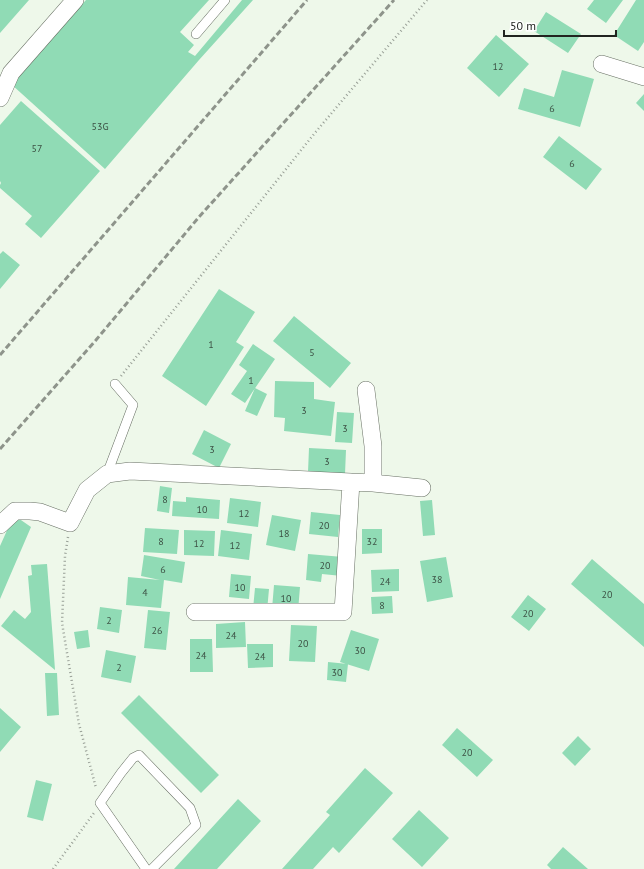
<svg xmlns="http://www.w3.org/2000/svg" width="644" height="869" font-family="'PT Sans',sans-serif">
	<rect width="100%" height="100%" fill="#eef8ea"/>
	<path fill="#90dbb5" d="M0,0H29L0,33Z
		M86,0H209L180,32L194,45L188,52L195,56L242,0H253L199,60L105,169L11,84Z
		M594,0H623L606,23L587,9Z
		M636,0H644V42L638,51L614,35Z
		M546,12L581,34L568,53L534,31Z
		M496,35L529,64L499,97L467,68Z
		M562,70L594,79L580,127L518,109L524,88L554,97Z
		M644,94V111L636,103Z
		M21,101L100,171L41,238L25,224L32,216L0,188V185L1,183L0,181V125Z
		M559,136L602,169L586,190L543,157Z
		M3,251L20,265L0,289V254Z
		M219,289L255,312L236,342L244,347L206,406L162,376Z
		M294,316L351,363L330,388L273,341Z
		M253,344L275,359L245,403L231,394L247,371L239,365Z
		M275,381L314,382V399L335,402L331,436L284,431L285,418L274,417Z
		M255,388L267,394L257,416L245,411Z
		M337,412L354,413L352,443L335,442Z
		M204,430L231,444L219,468L192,454Z
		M309,448L346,450L345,474L308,472Z
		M160,486L172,488L169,513L157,511Z
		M186,497L220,500L219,519L172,516L173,501L186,502Z
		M230,498L261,502L258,527L227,523Z
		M432,500L435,535L423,536L420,501Z
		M311,512L340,515L338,537L309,534Z
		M272,515L301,520L295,551L266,545Z
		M18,518L31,527L0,599V546L9,526Z
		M145,528L179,530L177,554L143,552Z
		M362,529H382V553L362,554Z
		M184,530L215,531L214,556L184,555Z
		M221,530L252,534L249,560L218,556Z
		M308,554L343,557L342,576L322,574L321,582L306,580Z
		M144,555L185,562L182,583L164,580L161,608L126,605L128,577L160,580L141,576Z
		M446,557L453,597L427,602L420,561Z
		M592,559L644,604V647L571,584Z
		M47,564L53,641L55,670L1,626L14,610L25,619L31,612L28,576L32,575L31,565Z
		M399,569V591L372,592L371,570Z
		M231,574L251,576L249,599L229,597Z
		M274,585L300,587L298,611L272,609Z
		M255,588L269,589L267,611L253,609Z
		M528,595L546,609L529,631L511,617Z
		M392,596L393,613L372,614L371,597Z
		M100,607L122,610L119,633L97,629Z
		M148,610L170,612L166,650L144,648Z
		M245,622L246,647L216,648V624Z
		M291,625L317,626L315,662L289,661Z
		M88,630L90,647L77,649L74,632Z
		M351,630L379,639L369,671L340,662Z
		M190,639H212L213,672H190Z
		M247,644H273V667L248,668Z
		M106,650L136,656L131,683L101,677Z
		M328,662L348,664L346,682L327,680Z
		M45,673H57L59,715L47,716Z
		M139,695L219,775L201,793L121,713Z
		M0,708L21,727L0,752Z
		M457,728L493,760L477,777L442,745Z
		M578,736L591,749L575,766L562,753Z
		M365,768L393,793L339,853L333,847L313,869H282L330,815L326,812Z
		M36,780L52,784L43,821L27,817Z
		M238,799L261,821L217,869H174Z
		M419,810L449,838L422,867L392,839Z
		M563,847L588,869H551L547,865Z"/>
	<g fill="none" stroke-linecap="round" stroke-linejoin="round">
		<g stroke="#676f63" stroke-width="10">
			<path id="service" d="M196,34L225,0
				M107,474L133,405L115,384
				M146,869L100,803L121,773L133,758L139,755L190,808L196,825L152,869"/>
		</g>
		<g stroke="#676f63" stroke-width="18">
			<path id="minor" d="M602,64L644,77
				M0,98L11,73L75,0
				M351,482L373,483V446L366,390
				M373,483L422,488
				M0,525L15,511H30L40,512L70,523L87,490L107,474L130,471L351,482L343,612H195"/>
		</g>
		<path stroke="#989f96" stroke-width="2.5" stroke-dasharray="1 3" stroke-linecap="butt" d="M121,376L314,134L427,0
			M68,537L65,556L62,623L79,724L96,788
			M53,869L94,813"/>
		<use href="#service" stroke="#fff" stroke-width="9"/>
		<use href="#minor" stroke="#fff" stroke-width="17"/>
		<path stroke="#8e948b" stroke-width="3" stroke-dasharray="6 3" stroke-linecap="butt" d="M0,355L307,0
			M0,449L96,340L199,217L394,0"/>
	</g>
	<g text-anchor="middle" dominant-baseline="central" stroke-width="3" stroke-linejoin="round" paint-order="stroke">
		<g font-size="10" fill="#3d5245">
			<text x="498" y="66">12</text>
			<text x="552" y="108">6</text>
			<text x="100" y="126">53G</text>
			<text x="37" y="148">57</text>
			<text x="572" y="163">6</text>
			<text x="211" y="344">1</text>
			<text x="312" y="352">5</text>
			<text x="251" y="380">1</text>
			<text x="304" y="410">3</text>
			<text x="345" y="428">3</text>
			<text x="212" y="449">3</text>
			<text x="327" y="461">3</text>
			<text x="165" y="499">8</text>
			<text x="202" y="509">10</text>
			<text x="244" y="513">12</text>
			<text x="324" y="525">20</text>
			<text x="284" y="533">18</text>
			<text x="161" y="541">8</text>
			<text x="372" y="541">32</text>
			<text x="199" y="543">12</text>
			<text x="235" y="545">12</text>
			<text x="325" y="565">20</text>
			<text x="163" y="569">6</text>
			<text x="437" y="579">38</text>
			<text x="385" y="581">24</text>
			<text x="240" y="587">10</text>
			<text x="145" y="592">4</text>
			<text x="607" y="594">20</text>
			<text x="286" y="598">10</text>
			<text x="382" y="605">8</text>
			<text x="528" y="613">20</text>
			<text x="109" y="620">2</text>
			<text x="157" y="630">26</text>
			<text x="231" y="635">24</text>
			<text x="303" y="643">20</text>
			<text x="360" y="650">30</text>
			<text x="201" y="655">24</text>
			<text x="260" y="656">24</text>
			<text x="119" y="667">2</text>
			<text x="337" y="672">30</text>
			<text x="467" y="752">20</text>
		</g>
	</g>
	<path d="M504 30v6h112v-6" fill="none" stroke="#212420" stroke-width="2"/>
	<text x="510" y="30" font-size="12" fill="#212420" stroke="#ffffff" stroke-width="3" paint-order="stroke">50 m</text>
</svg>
